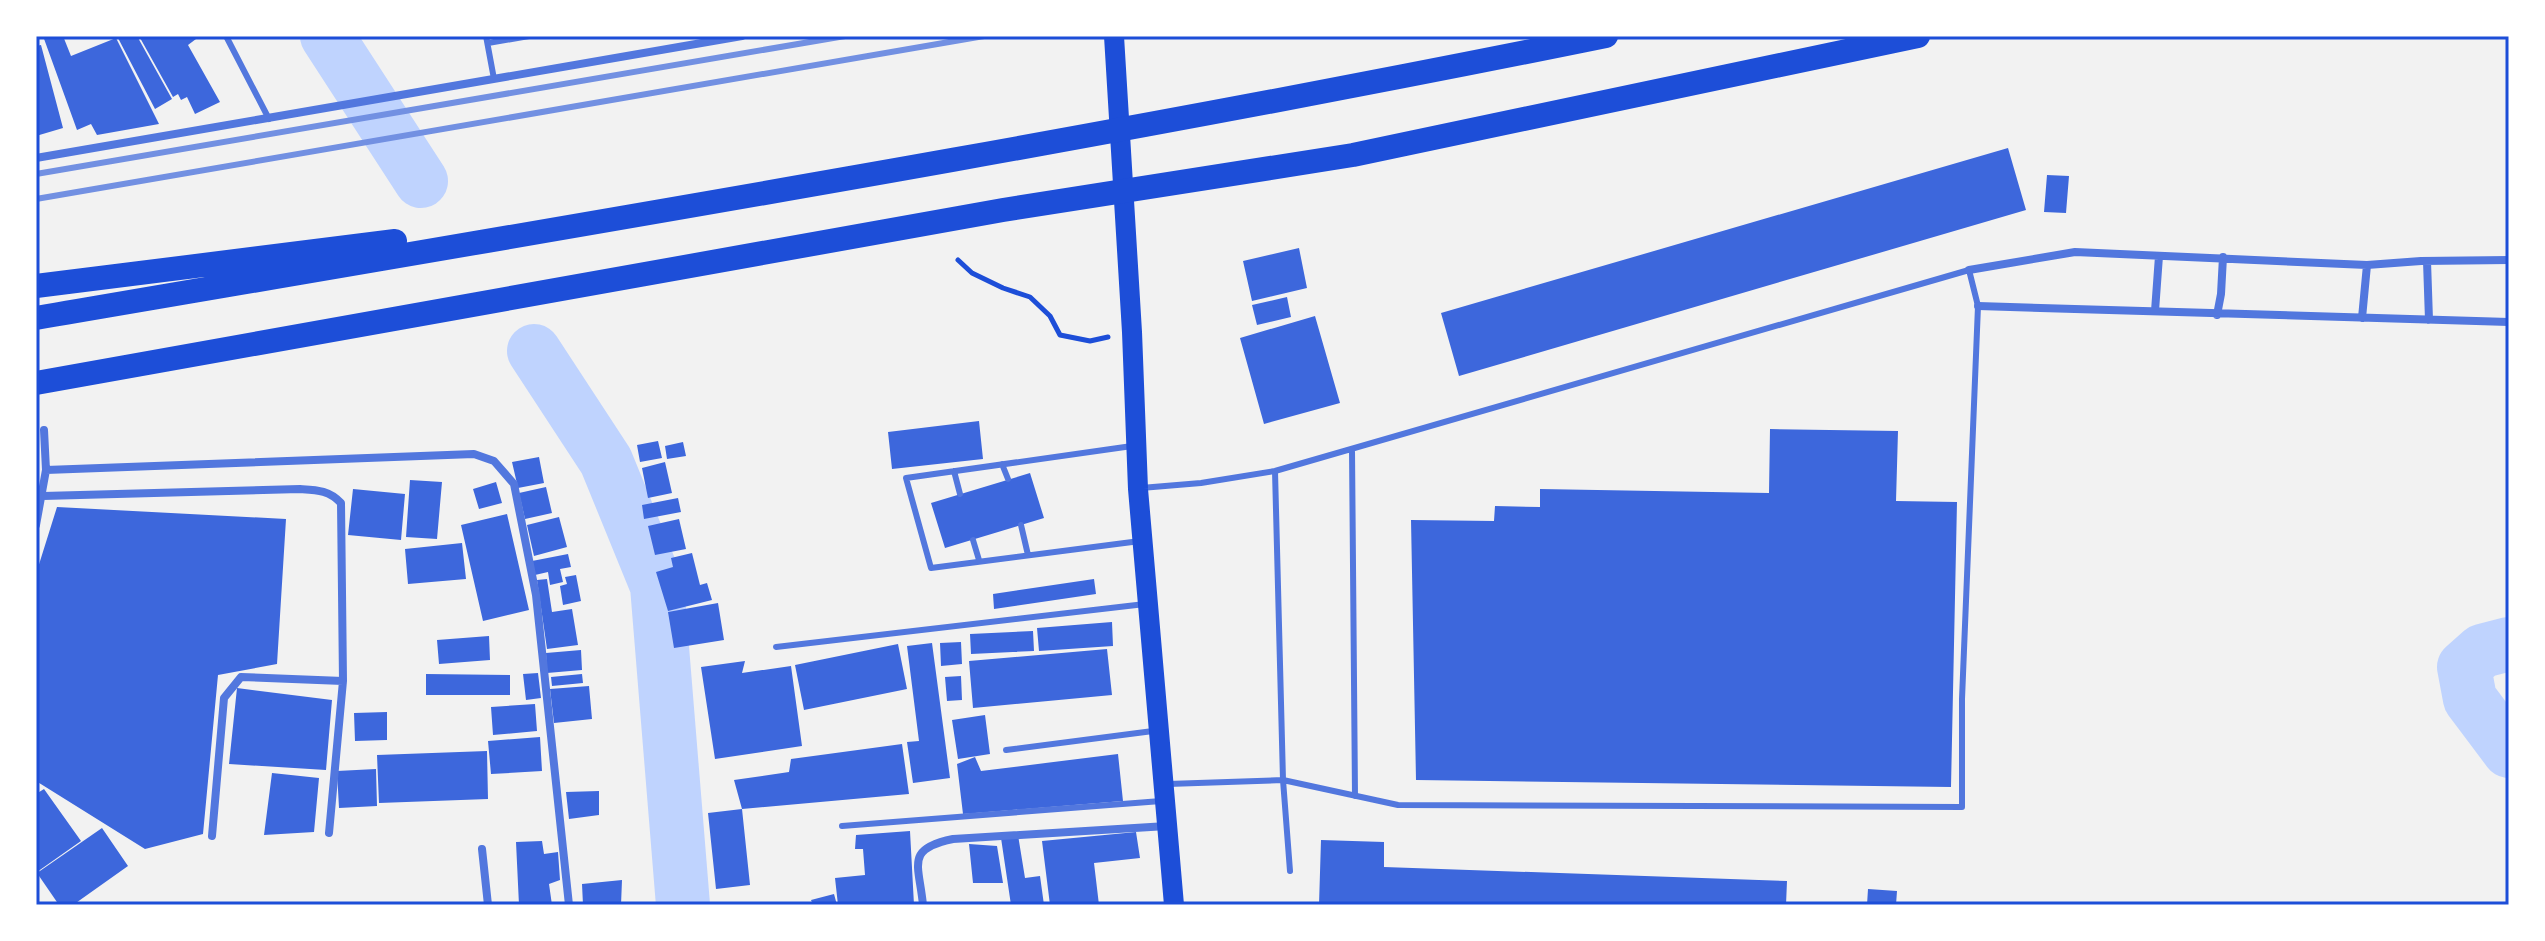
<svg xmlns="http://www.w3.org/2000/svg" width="2545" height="941" font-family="Spectral,serif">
	<rect width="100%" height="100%" fill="#f2f2f2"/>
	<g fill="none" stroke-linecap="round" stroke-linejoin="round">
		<path stroke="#bfd3fe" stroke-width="54" d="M327,36L421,181
			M534,351L606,461L657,586L683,905
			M2509,644L2482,651L2464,667L2470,699L2509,751"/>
	</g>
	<path fill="#3d67dc" d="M43,36H63L71,56L116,38L159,124L97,135L91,124L77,130Z
		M122,36H137L172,99L155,109L118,38Z
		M139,36H194L196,39L188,45L220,102L195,114L187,97L181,100L178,94L173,97Z
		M41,45L63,128L36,136V46Z
		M2008,148L2026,210L1459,376L1441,313Z
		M2047,175L2069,176L2066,213L2044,212Z
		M1299,248L1307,288L1252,301L1243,261Z
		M1287,297L1291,317L1257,325L1252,305Z
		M1315,316L1340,403L1264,424L1240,338Z
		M979,421L983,459L892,469L888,432Z
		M1770,429L1898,431L1896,501L1957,502L1951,787L1416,780L1411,520L1494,521L1495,506L1540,507V489L1769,493Z
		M658,441L662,458L640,462L637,445Z
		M683,442L686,456L667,459L665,446Z
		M539,457L544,483L518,488L512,462Z
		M665,462L672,493L648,498L642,468Z
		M1030,473L1044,518L945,548L931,503Z
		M410,480L442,482L437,539L406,537Z
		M496,482L502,503L479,509L473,489Z
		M546,487L552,513L525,519L519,493Z
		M353,489L405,494L401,540L348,535Z
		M678,498L681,512L644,519L642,505Z
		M57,507L286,519L277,664L218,675L203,834L145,849L36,781V574Z
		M507,514L529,610L483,621L461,525Z
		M559,517L567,547L534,556L527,525Z
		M679,519L686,549L655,555L648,526Z
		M462,543L466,579L408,584L405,549Z
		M692,553L700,585L707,583L712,600L668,611L656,572L673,567L671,558Z
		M568,554L571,567L560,569L563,582L550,585L548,572L535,575L532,561Z
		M576,575L581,601L563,605L560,586L567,584L565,577Z
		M547,579L552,612L572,609L578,645L547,649L537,580Z
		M1094,579L1096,594L994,609L993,594Z
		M718,603L724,640L674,648L668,612Z
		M1112,622L1113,646L1039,651L1037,628Z
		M1033,631L1034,651L971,654L970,634Z
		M489,636L490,660L439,664L437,640Z
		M961,642L962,664L941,666L940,643Z
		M932,643L950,778L913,783L907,742L919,741L907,646Z
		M898,644L907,689L804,710L795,665Z
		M1107,649L1112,695L973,708L969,661Z
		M581,650L582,670L547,673L546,653Z
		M745,661L742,673L791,666L802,746L715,759L701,667Z
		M538,673L541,698L526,700L523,674Z
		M426,674L510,675V695H426Z
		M582,674L583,683L552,686L551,677Z
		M961,676L962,700L947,701L945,677Z
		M589,686L592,719L554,723L550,689Z
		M237,688L332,700L326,770L229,764Z
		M535,704L537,731L493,735L491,707Z
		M387,712V740L355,741L354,713Z
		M985,715L990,754L958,759L952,720Z
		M540,737L542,771L491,774L488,741Z
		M902,744L909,794L742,809L750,885L716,889L708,813L742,809L734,780L789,772L791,759Z
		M487,751L488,799L379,803L377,755Z
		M1118,754L1123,801L963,814L957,764L975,757L981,771Z
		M376,769L377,806L339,808L337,771Z
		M272,773L319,778L314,832L264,835Z
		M44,789L81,841L37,872L36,794Z
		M599,791V815L569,819L566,792Z
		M102,828L128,866L73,905H59L37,873Z
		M910,831L914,905H838L835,878L865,875L863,849H855L856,835Z
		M1136,832L1140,858L1094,863L1099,905H1050L1042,841Z
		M1018,835L1025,878L1040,876L1044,905H1011L1001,838Z
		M1321,840L1384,842V867L1787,881L1786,905H1319Z
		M542,841L544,854L558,852L560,880L549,884L552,905H519L516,842Z
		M969,844L997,846L1003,883H973Z
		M622,880L621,905H583L582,884Z
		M1868,889L1897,891L1896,905H1867Z
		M834,894L837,905H813L811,900Z"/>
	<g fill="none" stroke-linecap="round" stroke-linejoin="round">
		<path stroke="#1d4ed8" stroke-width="5" d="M958,260L972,273L1003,288L1030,297L1050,316L1060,335L1090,341L1108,337"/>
		<path stroke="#5277de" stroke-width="6" d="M226,36L269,119
			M486,36L494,79
			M488,43L529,36
			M1132,446L906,478L931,568L1140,541
			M1352,450L1355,796
			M1002,464L1008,479
			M954,471L960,494
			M1275,471L1283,780L1290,871
			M1141,488L1201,483L1275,471L1969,270L1978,306L1962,699V807L1398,805L1283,780L1168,784
			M1021,525L1028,555
			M973,540L979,560
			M776,647L1145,604
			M1006,750L1153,731
			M842,826L1161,801"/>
		<path stroke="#5277de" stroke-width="8" d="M36,158L742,36
			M2427,261L2429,320
			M1969,270L2075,252L2367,265L2421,261L2509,260
			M1978,306L2509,322
			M2155,311L2159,256
			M2217,315L2221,294L2223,257
			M2362,318L2367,265
			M46,470L474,454L494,461L514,484L536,595L569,905
			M43,496L300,489C317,490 329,490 341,503L343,681L329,833
			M36,525L46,470L44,430
			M212,836L224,698L241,677L343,681
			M482,849L488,905
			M923,905C919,864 905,849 953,839L1167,826"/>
		<path stroke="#1d4ed8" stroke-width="20" d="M1114,36L1132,332L1138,489L1174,905"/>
		<path stroke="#1d4ed8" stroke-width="24" d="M36,286L395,241
			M36,318C560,228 1085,142 1606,36
			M36,383L1003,210L1353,155L1918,36"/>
		<path stroke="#7290e2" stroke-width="6" d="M36,174L845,36
			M36,199L984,36"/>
	</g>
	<rect width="2545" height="941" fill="none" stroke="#ffffff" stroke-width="76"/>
	<rect x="38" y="38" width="2469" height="865" fill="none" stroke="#1d4ed8" stroke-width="3"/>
</svg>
